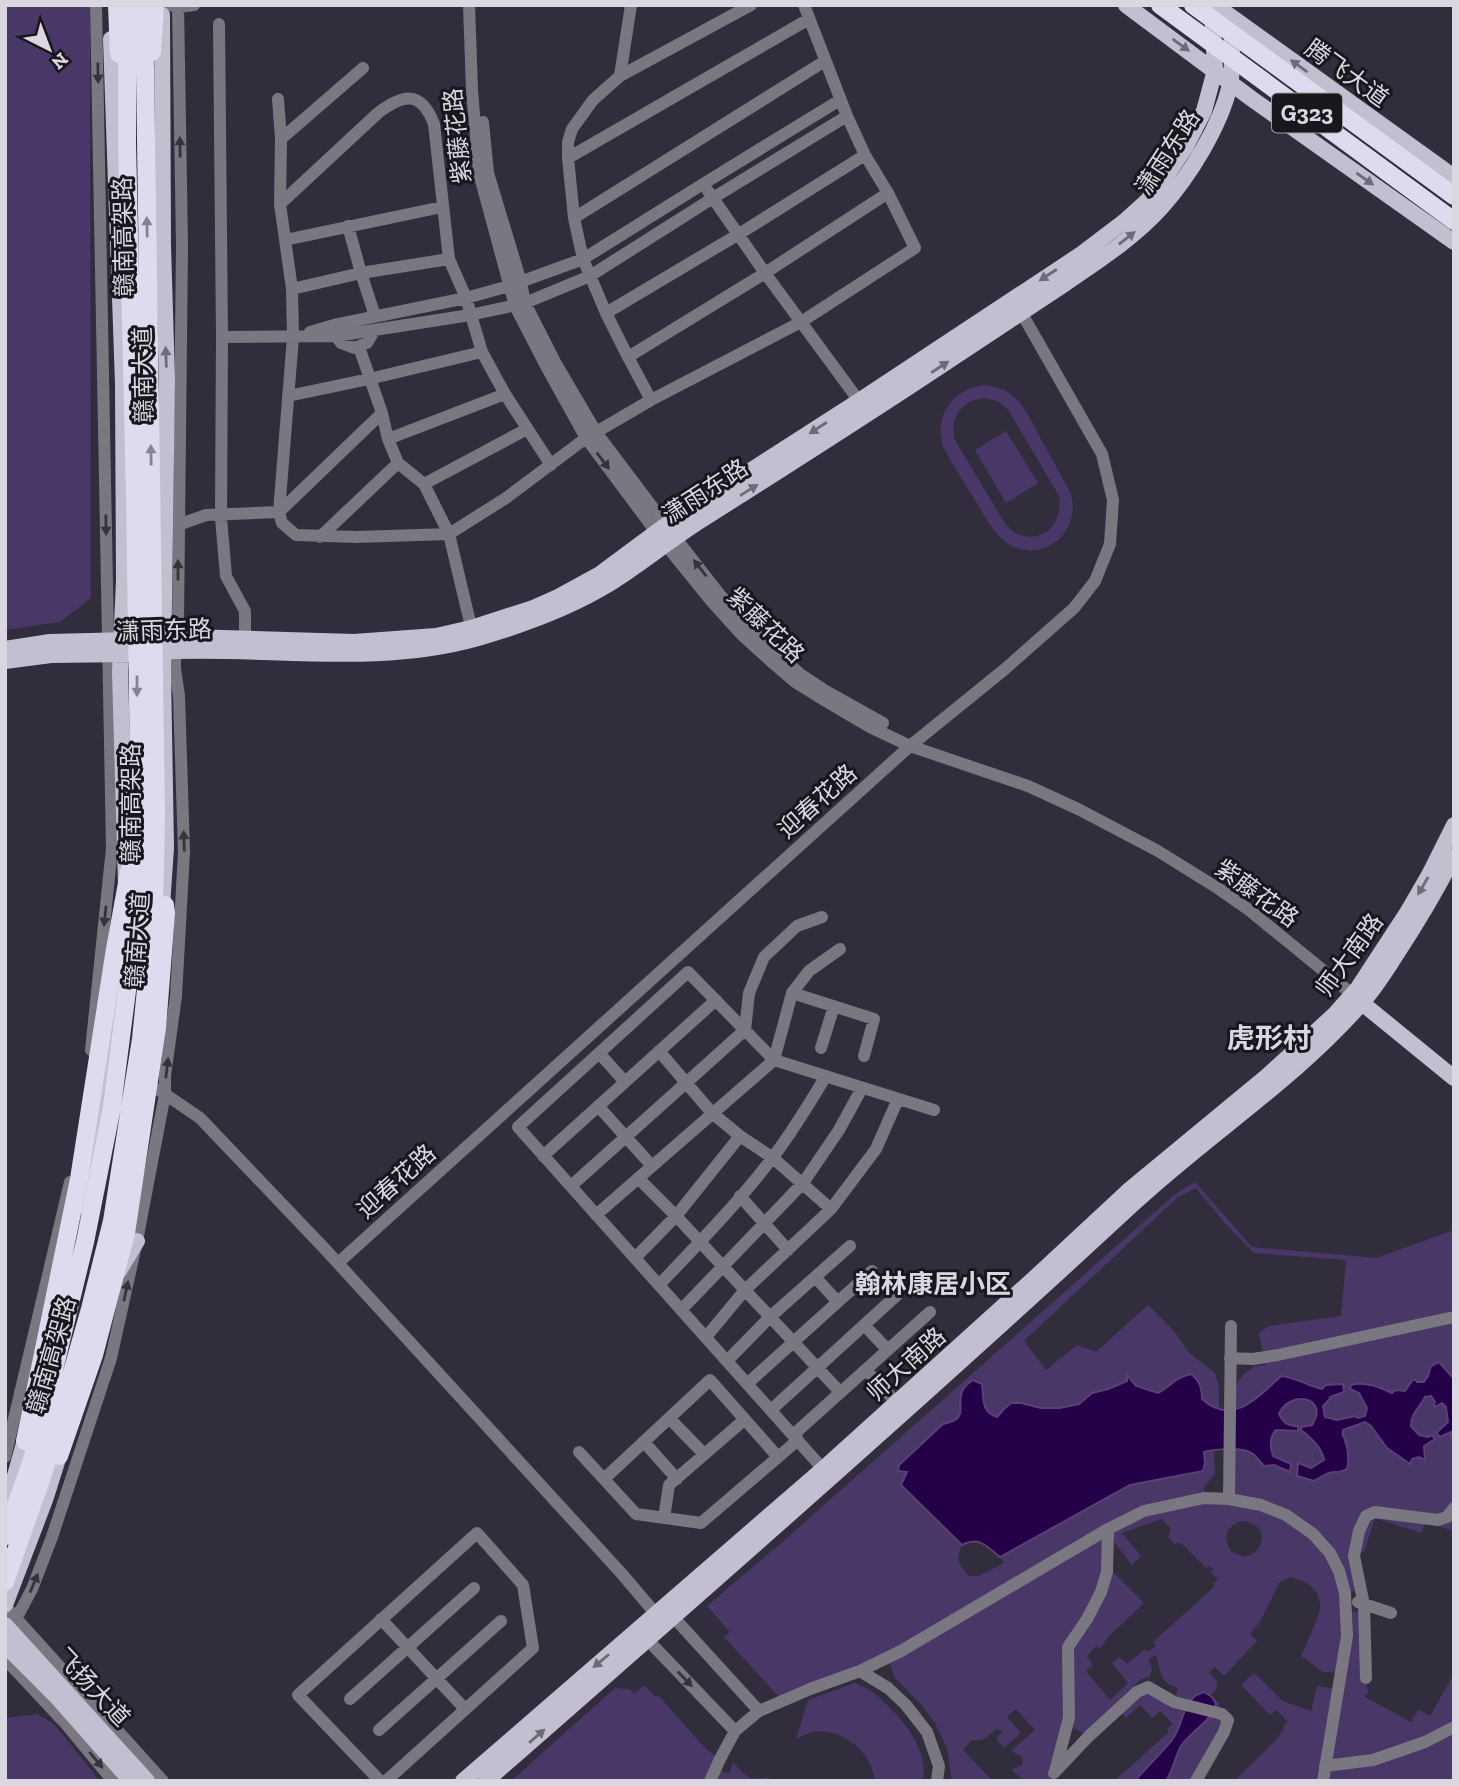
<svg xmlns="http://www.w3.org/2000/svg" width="1459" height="1786" font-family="'Zilla Slab','Noto Sans SC',serif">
	<rect width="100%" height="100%" fill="#322d3d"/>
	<path fill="#483767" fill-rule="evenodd" d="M5,5H90L91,598L60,622L5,630Z
		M983,385L991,386L1005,390L1018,400L1027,413L1071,494C1075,510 1072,527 1059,539C1052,545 1044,549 1035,550C1002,554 988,521 973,497C963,481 952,464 943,446C934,416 952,390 983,385ZM984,398L997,401L1007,408L1058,494C1066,520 1043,547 1016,533C1009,529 1005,523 1001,517L955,440C949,418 962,400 984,398Z
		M1006,431L1038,483L1006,503L975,450Z
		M1195,1182L1252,1247L1376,1258L1454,1230V1531L1425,1522L1421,1533L1375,1518L1364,1552L1351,1549L1359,1590L1346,1593V1610L1365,1614L1369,1676L1366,1688L1369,1690L1365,1697L1411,1722L1418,1710L1430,1716L1454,1674V1781H1234L1280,1736L1279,1734L1284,1729L1283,1727L1288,1722L1276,1710L1270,1715L1241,1685L1254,1673L1283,1701L1311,1711L1317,1686L1337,1689L1340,1673L1323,1672L1301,1656C1305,1647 1320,1615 1320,1607C1321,1589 1305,1580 1290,1577L1279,1583L1260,1622L1250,1634L1257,1641L1224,1676L1215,1667L1209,1672L1218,1682L1216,1684L1218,1687L1211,1695L1219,1704V1713L1228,1720L1196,1781H1165C1174,1772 1174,1755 1182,1744C1191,1734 1202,1724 1212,1715L1182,1717L1174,1737L1138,1777L1137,1781H1114L1169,1732L1167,1729L1173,1724L1160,1711L1152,1718L1140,1705L1126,1718L1119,1710L1089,1736L1077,1730L1068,1723L1054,1772V1781H1024L1012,1770L1022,1765L1023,1757L1016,1754L1012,1750L1035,1730L1016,1709L1007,1717L1021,1733L1004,1748L996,1738L1003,1732L997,1729L982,1740H972L963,1750L991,1779L990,1781H952L947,1748L935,1723L919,1702L895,1678L888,1658L783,1701L724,1637L730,1632L707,1606L780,1544L1174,1195ZM1196,1188L1222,1220L1254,1253L1346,1260L1341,1316L1269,1326L1259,1333L1265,1365L1255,1366L1243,1375L1231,1392L1228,1499L1204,1498V1487L1215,1474L1214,1449L1204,1452L1205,1463L1202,1471L1130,1485L1000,1557L1004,1563L979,1576H969C959,1564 955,1561 962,1545L901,1485L907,1472L960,1416L962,1413L961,1397L982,1384C985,1400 979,1412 997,1417L1003,1409L1021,1403L1041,1408H1060L1079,1404L1092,1393L1108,1389L1127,1381V1376L1136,1386L1158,1393C1172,1386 1173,1377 1191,1374C1198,1391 1202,1403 1219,1410V1386L1215,1373L1188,1352L1174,1331L1148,1305L1096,1352L1077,1345L1046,1370L1024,1341L1178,1197ZM1161,1519L1171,1528L1168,1537L1174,1544L1181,1543L1206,1568L1210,1566L1213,1570L1210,1572L1218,1579L1213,1584L1214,1587L1153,1642L1156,1646L1148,1652L1145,1649L1127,1664L1119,1657L1112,1663L1128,1683L1110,1700L1086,1671L1093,1666L1087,1656L1096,1646L1100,1648L1110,1635L1144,1603L1111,1570L1112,1539L1132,1565L1141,1556L1122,1533ZM1243,1521C1268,1523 1268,1552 1244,1557L1232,1552C1221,1539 1227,1524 1243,1521ZM1156,1655C1161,1672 1159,1683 1178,1688L1174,1702L1148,1687L1137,1692L1134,1686L1141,1679L1150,1677L1152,1669L1149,1659Z
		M855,1683C862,1686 869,1689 874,1693C898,1713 930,1748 923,1781H875C873,1752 840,1726 812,1732C807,1733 801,1737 796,1739L808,1700Z
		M644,1685L656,1697L659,1696L707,1750L720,1759L716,1769L729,1774L733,1762C746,1777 749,1781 769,1777L768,1781H511L615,1688L630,1689L634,1694Z
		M37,1714L54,1724L100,1781H5V1718Z"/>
	<path fill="#240049" stroke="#5b4077" stroke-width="2" d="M1439,1362L1454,1379V1441L1451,1438V1432L1440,1437L1436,1433L1448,1422L1446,1407L1442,1403L1435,1407L1434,1404L1435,1402L1431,1396L1425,1397C1420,1408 1411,1412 1411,1426L1419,1435L1428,1437L1432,1435L1435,1439L1424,1446L1425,1460L1419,1457L1412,1459L1410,1464L1387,1448L1371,1426L1365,1422L1343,1430C1342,1441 1342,1430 1345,1440C1348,1449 1349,1461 1347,1469C1341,1472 1339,1472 1333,1472C1326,1473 1320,1478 1314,1481L1297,1476L1298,1463L1311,1468L1324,1460C1323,1449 1310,1437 1301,1430V1427L1312,1425C1330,1397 1290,1389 1279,1414C1284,1423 1287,1426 1298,1426V1431L1276,1430C1269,1438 1270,1446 1273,1456L1291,1464L1290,1472L1274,1465L1264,1466C1260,1462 1256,1455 1251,1453C1243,1447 1214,1449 1204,1452L1205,1463L1203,1471L1130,1485L1000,1557C986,1546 980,1536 962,1545L901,1485L907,1472L898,1471L899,1465L943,1424C973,1418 953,1404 964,1388C967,1384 970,1382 973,1380L982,1384C984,1399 981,1412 997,1417L1004,1409L1011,1403H1021L1041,1408H1060L1079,1404L1092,1393L1108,1389L1127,1381V1375L1136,1386L1158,1393C1172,1386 1173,1378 1191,1374C1200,1381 1202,1389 1202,1399C1233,1427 1258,1397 1281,1376C1296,1377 1307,1386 1322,1389L1326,1385L1343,1384L1344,1392L1330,1397L1329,1400L1323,1406L1325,1417L1337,1420L1355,1416L1358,1418L1365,1416L1367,1408L1359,1393L1350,1389L1351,1385C1363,1381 1381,1387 1392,1393L1396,1390L1405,1391L1412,1381L1415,1379L1417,1382H1424L1428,1376L1431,1366Z
		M1204,1692L1212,1697L1216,1704C1210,1723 1192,1730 1181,1746C1176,1753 1171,1778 1165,1781C1158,1783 1145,1781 1137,1781L1138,1777C1149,1765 1161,1753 1172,1740C1184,1725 1182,1697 1204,1692Z"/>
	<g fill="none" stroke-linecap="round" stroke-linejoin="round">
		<path stroke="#7a7780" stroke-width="12" d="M169,5L178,7L194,5
			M469,5L472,90L479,173L515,306L546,366L586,438L665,544L712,602L742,635L774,664L795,682L819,697L870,727L910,746L1028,786L1078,809L1158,851L1219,889L1249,910L1357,998
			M219,24L222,337L221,518L226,576L245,611V639
			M620,76L631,5
			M278,99L281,139L280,204L292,289L293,337L279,512L282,523L296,535L356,537L449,534L506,498L586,438L651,400L801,322L915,248L888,193L865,155L847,116L804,5
			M483,122L488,173L521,282L525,303L555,362L596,432L675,537L720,595L749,628L800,674L824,690L883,723
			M281,139L363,68
			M568,158L809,19
			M708,191L765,273L859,401
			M280,204L378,113C403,94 421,90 434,124L449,259L466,298L482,352L505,394L551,465
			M574,218L825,61
			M348,226L361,273L375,316
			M285,240L442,207
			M292,289L361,273L449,259
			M606,313L739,234L865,155
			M310,332L334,325L466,298L509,286L583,259L703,184L840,100
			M336,336L341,343L354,348L367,343L374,331
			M222,337L336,336L470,315L525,303L590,276L713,198L847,116
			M359,347L382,413L388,439L398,463L424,484L449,534L473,635
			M628,357L765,273L888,193
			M288,396L369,379L482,352
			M651,400L628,357L606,313L583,259L574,218L568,158V142L572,129L593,100L620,76L751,5
			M388,439L505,394
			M424,484L527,429
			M178,525L206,515L279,512L382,413
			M320,537L398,463
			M792,993L874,1019L864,1056
			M821,1048L834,1006
			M91,1050L112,848L96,5
			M659,1051L712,1113L740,1136L773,1158L831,1209
			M599,1053L625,1082
			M159,1090L200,1118L324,1248L622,1574L661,1620
			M598,1106L652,1166
			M543,1156L716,1000
			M638,1178L676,1216L840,1392
			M571,1186L745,1030L749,993L764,957L797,926L822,917
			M740,1196L788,1250
			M596,1215L774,1060L792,993L809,971L840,949
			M635,1258L676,1216L740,1136
			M338,1263L910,746L1005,669L1074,608L1095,581L1110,544L1113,500L1102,454L1017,305
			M815,1277L838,1302
			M659,1285C698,1244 739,1202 773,1157C793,1131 809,1104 826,1076
			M681,1310L803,1183L839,1130L862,1088
			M864,1325L888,1350
			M706,1337L745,1290L831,1209L876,1149L898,1099
			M1230,1358L1253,1359L1278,1355L1454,1317
			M727,1361L770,1317L850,1246
			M866,1370L897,1403
			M747,1384L872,1271
			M771,1410L897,1295
			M669,1418L704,1454
			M793,1435L930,1312
			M644,1442L677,1479
			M579,1452L636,1514L701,1523L798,1440
			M5,1457L70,1182
			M823,1469L518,1127L688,972L774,1060L934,1110
			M604,1479L710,1380L778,1457
			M1229,1499L1231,1326
			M664,1518L669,1485L744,1420
			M1358,1602L1391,1613
			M5,1606L163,1781
			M667,1610L759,1711
			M381,1619L465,1709
			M641,1633L735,1731
			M9,1638L16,1619L32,1589L52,1537L111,1358L137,1241L165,1094V1076L176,996L184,852L179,696L175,669V638L178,621L182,245L178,5
			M5,1659L62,1720
			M860,1671L888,1688L906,1705L927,1732L939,1766L937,1781
			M1366,1678L1364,1605L1354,1556L1359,1531L1366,1516L1375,1512L1438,1520L1447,1517L1454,1508
			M350,1699L474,1588
			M58,1700L65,1723L113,1781
			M379,1730L501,1621
			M1325,1766L1373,1760L1425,1742L1454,1727
			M1055,1771L1069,1718L1068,1647L1087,1619L1101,1592L1107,1572L1108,1529
			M1054,1773L1089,1736L1137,1692L1148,1687L1174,1702L1222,1714L1228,1720L1224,1732L1196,1781
			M380,1781L298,1695L477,1533L523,1585L533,1648L386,1781
			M710,1781L720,1759L735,1731L759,1711L810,1689L860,1671L901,1651L1108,1529L1144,1511L1204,1498L1229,1499L1261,1505L1286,1515L1313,1534L1330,1553L1339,1571L1345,1593L1347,1636L1323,1781"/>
		<path stroke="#c3bed0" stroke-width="16" d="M1126,5L1252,99L1454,242
			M1226,13L1454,177
			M162,15L163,245L167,379L163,672L166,848L162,906
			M111,39L123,384L124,580L120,672L126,884
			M155,639L190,637L354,642L436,636L471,628L533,608L558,597L600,574L666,525L859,401L1080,255L1126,220L1147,201L1163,181L1186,146L1204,111L1215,70L1212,5
			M5,649L50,642L129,640
			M155,652C262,645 372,668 478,638C523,625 568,609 609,584C641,564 671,539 703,519C785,467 867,415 948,361C987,335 1027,309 1066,283C1098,261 1135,237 1161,208C1190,175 1220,127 1230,85C1234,68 1231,35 1231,17
			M5,661L51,655L129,654
			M1362,1003L1454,1078
			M82,1206C100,1125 111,1042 122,959
			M119,1271L137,1241
			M6,1508L28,1429
			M5,1605L45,1500L62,1446
			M5,1625L147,1781
			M5,1645L56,1696L131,1781
			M463,1781L823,1469L1040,1273L1128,1191L1266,1077L1334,1015L1358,988L1407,913L1429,875L1454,825
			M486,1781C703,1591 920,1401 1132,1205C1205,1137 1294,1080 1360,1005C1374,990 1385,972 1396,955C1417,923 1436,891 1454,856"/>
		<path stroke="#e0daef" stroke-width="18" d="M117,5L119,54
			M152,52L155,5"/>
		<path stroke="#e0daef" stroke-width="18" d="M1160,5L1454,221
			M1193,5L1454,196
			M25,1441L79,1179L115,949L129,872
			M59,1456L94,1355L126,1233L157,1028L166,913L165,905
			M5,1536L32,1460L85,1242L112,1107L136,921L140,833L135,497L127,143V5
			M5,1582L43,1474L90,1309L112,1221L141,1039L154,911L156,813L144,5"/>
	</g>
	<defs><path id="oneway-solid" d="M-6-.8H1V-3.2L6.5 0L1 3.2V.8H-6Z" transform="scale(1.75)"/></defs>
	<g fill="#6e6a77">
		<use href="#oneway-solid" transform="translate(1181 45) rotate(36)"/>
		<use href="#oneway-solid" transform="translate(1299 66) rotate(-144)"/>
		<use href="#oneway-solid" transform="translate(1365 179) rotate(35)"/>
		<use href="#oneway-solid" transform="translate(1127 238) rotate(-38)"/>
		<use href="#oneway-solid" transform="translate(1048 275) rotate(147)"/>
		<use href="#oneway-solid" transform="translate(166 357) rotate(-92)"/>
		<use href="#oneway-solid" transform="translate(940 367) rotate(-33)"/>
		<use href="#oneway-solid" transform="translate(818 428) rotate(147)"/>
		<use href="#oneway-solid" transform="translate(749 490) rotate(-32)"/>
		<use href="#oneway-solid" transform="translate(1423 886) rotate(120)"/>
		<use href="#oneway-solid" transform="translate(601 1661) rotate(140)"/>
		<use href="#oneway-solid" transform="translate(537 1736) rotate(-41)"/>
	</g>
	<g fill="#36343b">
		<use href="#oneway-solid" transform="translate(98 73) rotate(89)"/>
		<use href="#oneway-solid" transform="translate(180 147) rotate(-91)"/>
		<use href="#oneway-solid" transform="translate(603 461) rotate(53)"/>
		<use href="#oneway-solid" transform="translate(106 525) rotate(89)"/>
		<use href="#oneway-solid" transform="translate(700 568) rotate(-128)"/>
		<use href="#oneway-solid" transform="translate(178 570) rotate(-90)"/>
		<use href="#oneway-solid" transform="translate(184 841) rotate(-92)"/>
		<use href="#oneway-solid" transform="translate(105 916) rotate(96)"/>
		<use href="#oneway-solid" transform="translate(167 1068) rotate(-83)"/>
		<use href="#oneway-solid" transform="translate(126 1291) rotate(-78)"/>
		<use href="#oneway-solid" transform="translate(34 1583) rotate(-67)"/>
		<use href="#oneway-solid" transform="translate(685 1679) rotate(46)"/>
		<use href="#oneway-solid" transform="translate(96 1760) rotate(50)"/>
	</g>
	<g fill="#868291">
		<use href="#oneway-solid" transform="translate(147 227) rotate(-91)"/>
		<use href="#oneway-solid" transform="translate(151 455) rotate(-91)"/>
		<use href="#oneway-solid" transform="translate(137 686) rotate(90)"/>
	</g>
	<g text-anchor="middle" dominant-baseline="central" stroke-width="6" stroke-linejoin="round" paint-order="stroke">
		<rect fill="#19171e" stroke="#a09da6" stroke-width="2" x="1272" y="93.5" width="70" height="39" rx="5"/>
		<g font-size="23" font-weight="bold" fill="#dad7e1">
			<text x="1307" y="113">G323</text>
		</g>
		<g font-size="24" fill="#dad7e1" stroke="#19171e">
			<text transform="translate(1347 73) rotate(36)">腾飞大道</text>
			<text transform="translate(457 136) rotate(-96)">紫藤花路</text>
			<text transform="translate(1167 152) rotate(-57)">潇雨东路</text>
			<text transform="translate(123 237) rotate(-91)">赣南高架路</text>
			<text transform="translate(143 375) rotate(-91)">赣南大道</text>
			<text transform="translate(705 491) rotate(-33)">潇雨东路</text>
			<text transform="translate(766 625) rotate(44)">紫藤花路</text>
			<text transform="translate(164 630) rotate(-2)">潇雨东路</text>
			<text transform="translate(817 801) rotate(-42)">迎春花路</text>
			<text transform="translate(130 803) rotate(-90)">赣南高架路</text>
			<text transform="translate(1257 893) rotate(36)">紫藤花路</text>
			<text transform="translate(137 940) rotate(-86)">赣南大道</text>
			<text transform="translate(1349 955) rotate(-54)">师大南路</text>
			<text transform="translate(396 1181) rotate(-42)">迎春花路</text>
			<text transform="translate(51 1355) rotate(-74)">赣南高架路</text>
			<text transform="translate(906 1364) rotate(-42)">师大南路</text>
			<text transform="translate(93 1687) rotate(47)">飞扬大道</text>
		</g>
		<g font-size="26" font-weight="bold" fill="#dad7e1" stroke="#19171e">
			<text x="933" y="1284">翰林康居小区</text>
		</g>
		<g font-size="28" font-weight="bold" fill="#dad7e1" stroke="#19171e">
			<text x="1269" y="1038">虎形村</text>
		</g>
	</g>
	<rect width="1459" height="1786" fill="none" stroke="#dad7e1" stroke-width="14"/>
	<g transform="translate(49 49) rotate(138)" stroke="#19171e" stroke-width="5" paint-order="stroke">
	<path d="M0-5L12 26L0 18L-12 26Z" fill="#dad7e1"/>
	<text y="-10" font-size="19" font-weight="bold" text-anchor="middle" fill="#dad7e1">N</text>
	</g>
</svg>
